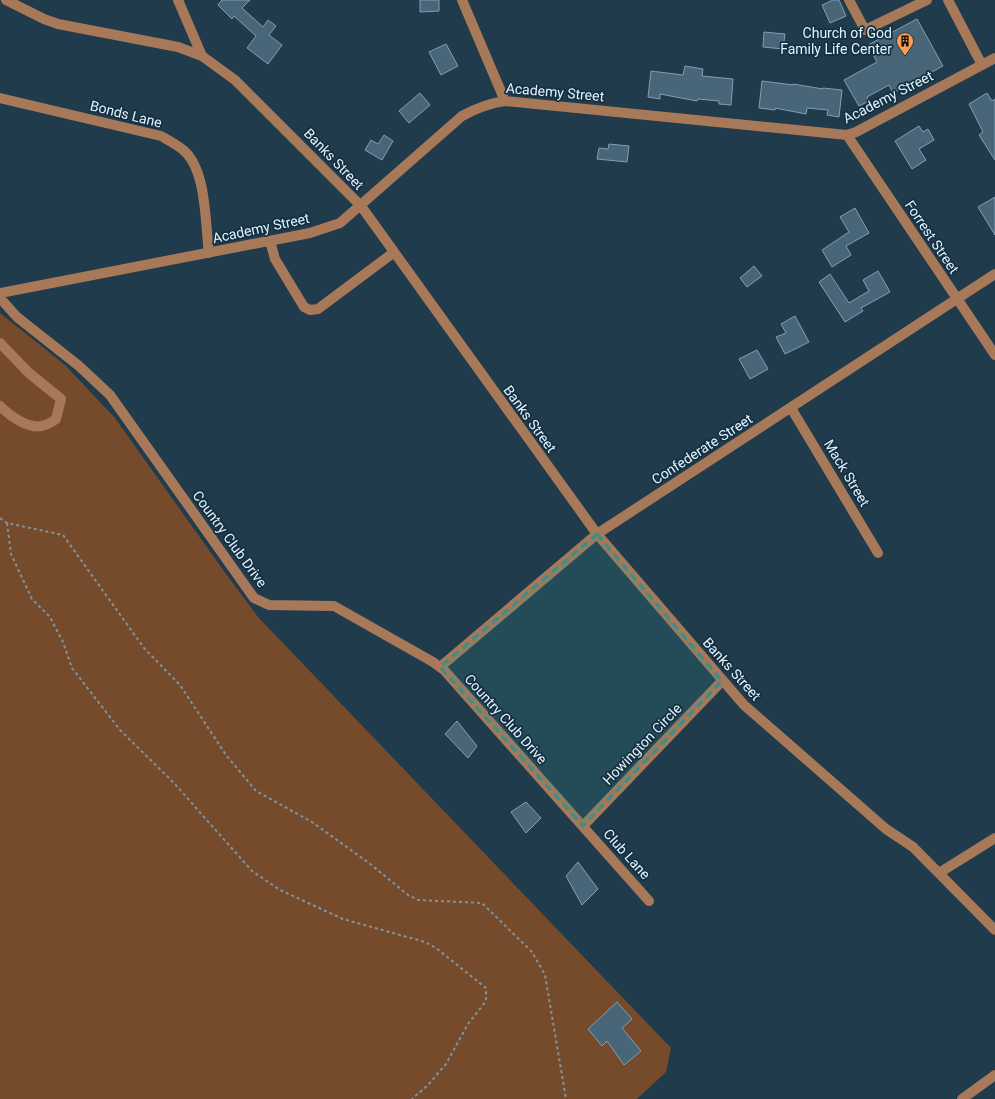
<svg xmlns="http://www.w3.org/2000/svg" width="995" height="1099" font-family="Roboto,sans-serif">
	<rect width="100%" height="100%" fill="#1f3b4c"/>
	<path fill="#764b2c" d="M0,313L65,365L115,418L221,567L258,617L671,1048L666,1072L637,1099H0Z"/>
	<path fill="#496578" stroke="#82a0b4" d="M222,0H250L242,8L263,27L268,20L276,26L269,35L282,45L268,64L247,48L256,36L234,16L232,19L218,5Z
		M420,0H439V11L420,12Z
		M833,0H839L846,16L830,23L822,5Z
		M917,19L943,66L893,93L889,85L867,97L869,101L859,106L844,80L877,62L868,45Z
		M764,32L785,34L783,49L763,47Z
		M446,44L458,66L441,75L429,52Z
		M685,66L703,69L702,76L733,79L731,105L719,104V101L698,99L697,101L660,94V99L648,97L651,71L683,75Z
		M762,81L793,85V84L823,89V88L842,90L839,117L827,115L828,110L807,108L806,114L775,108V110L759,108Z
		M420,93L430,105L409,123L399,111Z
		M987,93L992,101L995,99V160L979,135L983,132L969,104Z
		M919,126L923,132L928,129L934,140L919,149L926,160L912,169L895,141Z
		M384,135L393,141L382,160L365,150L371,140L378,144Z
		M609,144L629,146L627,162L597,159L599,148L608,149Z
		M995,197V235L978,207Z
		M855,208L869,233L846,246L851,255L832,267L822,250L849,232L840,217Z
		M754,266L762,276L747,287L740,278Z
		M878,271L890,292L861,308L863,311L845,322L819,282L830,274L849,303L869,291L863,280Z
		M795,316L809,342L785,354L776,337L786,333L781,324Z
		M757,350L768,369L750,379L739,359Z
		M457,721L477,746L468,758L445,734Z
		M526,802L541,818L526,833L511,812Z
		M578,862L598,889L582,905L566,876Z
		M617,1002L632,1019L622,1028L641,1051L624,1065L607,1041L602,1046L588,1029Z"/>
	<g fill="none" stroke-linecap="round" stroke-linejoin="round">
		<path stroke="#7e94a2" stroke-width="2" stroke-dasharray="3 3" stroke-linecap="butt" d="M0,518L7,523L63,535L144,648L180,685L226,755L256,791L312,822L369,863L408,895L418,900L482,903L532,952L545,975L566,1099
			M7,523L11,554L32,599L50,617L63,642L72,668L120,730L173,782L252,871L280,890L343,919L425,942L436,948L486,988V1001L468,1024L446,1064L428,1085L412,1099"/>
		<path stroke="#a87959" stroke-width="10" d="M6,0L44,19L58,24L178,47L202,56L235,80L361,206L597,534L744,705L886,829L913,847L995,930
			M178,0L202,56
			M462,0L505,101
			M849,0L865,30L927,0
			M948,0L982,65
			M0,98L161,136C168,140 176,144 182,149C207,168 205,223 209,253
			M847,135L995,355
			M270,241L275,259L304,307L310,310L318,309L393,253
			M0,293L310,233L340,223L462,116C477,108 489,103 505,101L847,135L856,132L995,58
			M0,298L17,317L79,366L110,395L254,598L269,605L334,606L433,662L444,670L649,901
			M0,343L29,373L61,399L56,419C53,421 49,424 45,425C30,431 10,416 0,406
			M791,408L878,553
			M440,667L597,534L995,274
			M583,826L722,681
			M939,873L995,838
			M962,1099L995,1075"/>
	</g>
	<path fill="#3a8f8b" fill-opacity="0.2" stroke="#3a8f8b" stroke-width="3" stroke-dasharray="8 5" stroke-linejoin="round" d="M597,534L722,681L583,826L440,667Z"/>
	<defs>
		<g id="building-pin" transform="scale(0.9)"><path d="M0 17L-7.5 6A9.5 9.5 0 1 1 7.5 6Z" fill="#fd9c55" stroke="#153041"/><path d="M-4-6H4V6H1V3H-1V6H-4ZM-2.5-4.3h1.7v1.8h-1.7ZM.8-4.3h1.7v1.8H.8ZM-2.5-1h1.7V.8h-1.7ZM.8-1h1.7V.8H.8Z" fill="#111"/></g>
	</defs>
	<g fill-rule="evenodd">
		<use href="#building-pin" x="905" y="41"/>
	</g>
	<g text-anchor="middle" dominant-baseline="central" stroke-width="3.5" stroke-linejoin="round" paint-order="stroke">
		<g font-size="14" fill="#e4f4ff" stroke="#153041" text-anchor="end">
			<text x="892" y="33">Church of God<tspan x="892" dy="16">Family Life Center</tspan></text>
		</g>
		<g font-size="14" fill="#e4f4ff" stroke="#153041">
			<text transform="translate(555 92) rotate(5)">Academy Street</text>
			<text transform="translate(888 97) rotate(-27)">Academy Street</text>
			<text transform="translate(126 114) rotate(14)">Bonds Lane</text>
			<text transform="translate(334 159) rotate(46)">Banks Street</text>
			<text transform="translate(261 228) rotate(-12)">Academy Street</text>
			<text transform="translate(932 237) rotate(56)">Forrest Street</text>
			<text transform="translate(530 419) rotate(54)">Banks Street</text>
			<text transform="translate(702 449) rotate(-33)">Confederate Street</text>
			<text transform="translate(847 473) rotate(59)">Mack Street</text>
			<text transform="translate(230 539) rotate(54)">Country Club Drive</text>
			<text transform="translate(732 669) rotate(48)">Banks Street</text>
			<text transform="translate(506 719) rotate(48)">Country Club Drive</text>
			<text transform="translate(642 744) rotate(-46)">Howington Circle</text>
			<text transform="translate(627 854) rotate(48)">Club Lane</text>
		</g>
	</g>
</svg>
